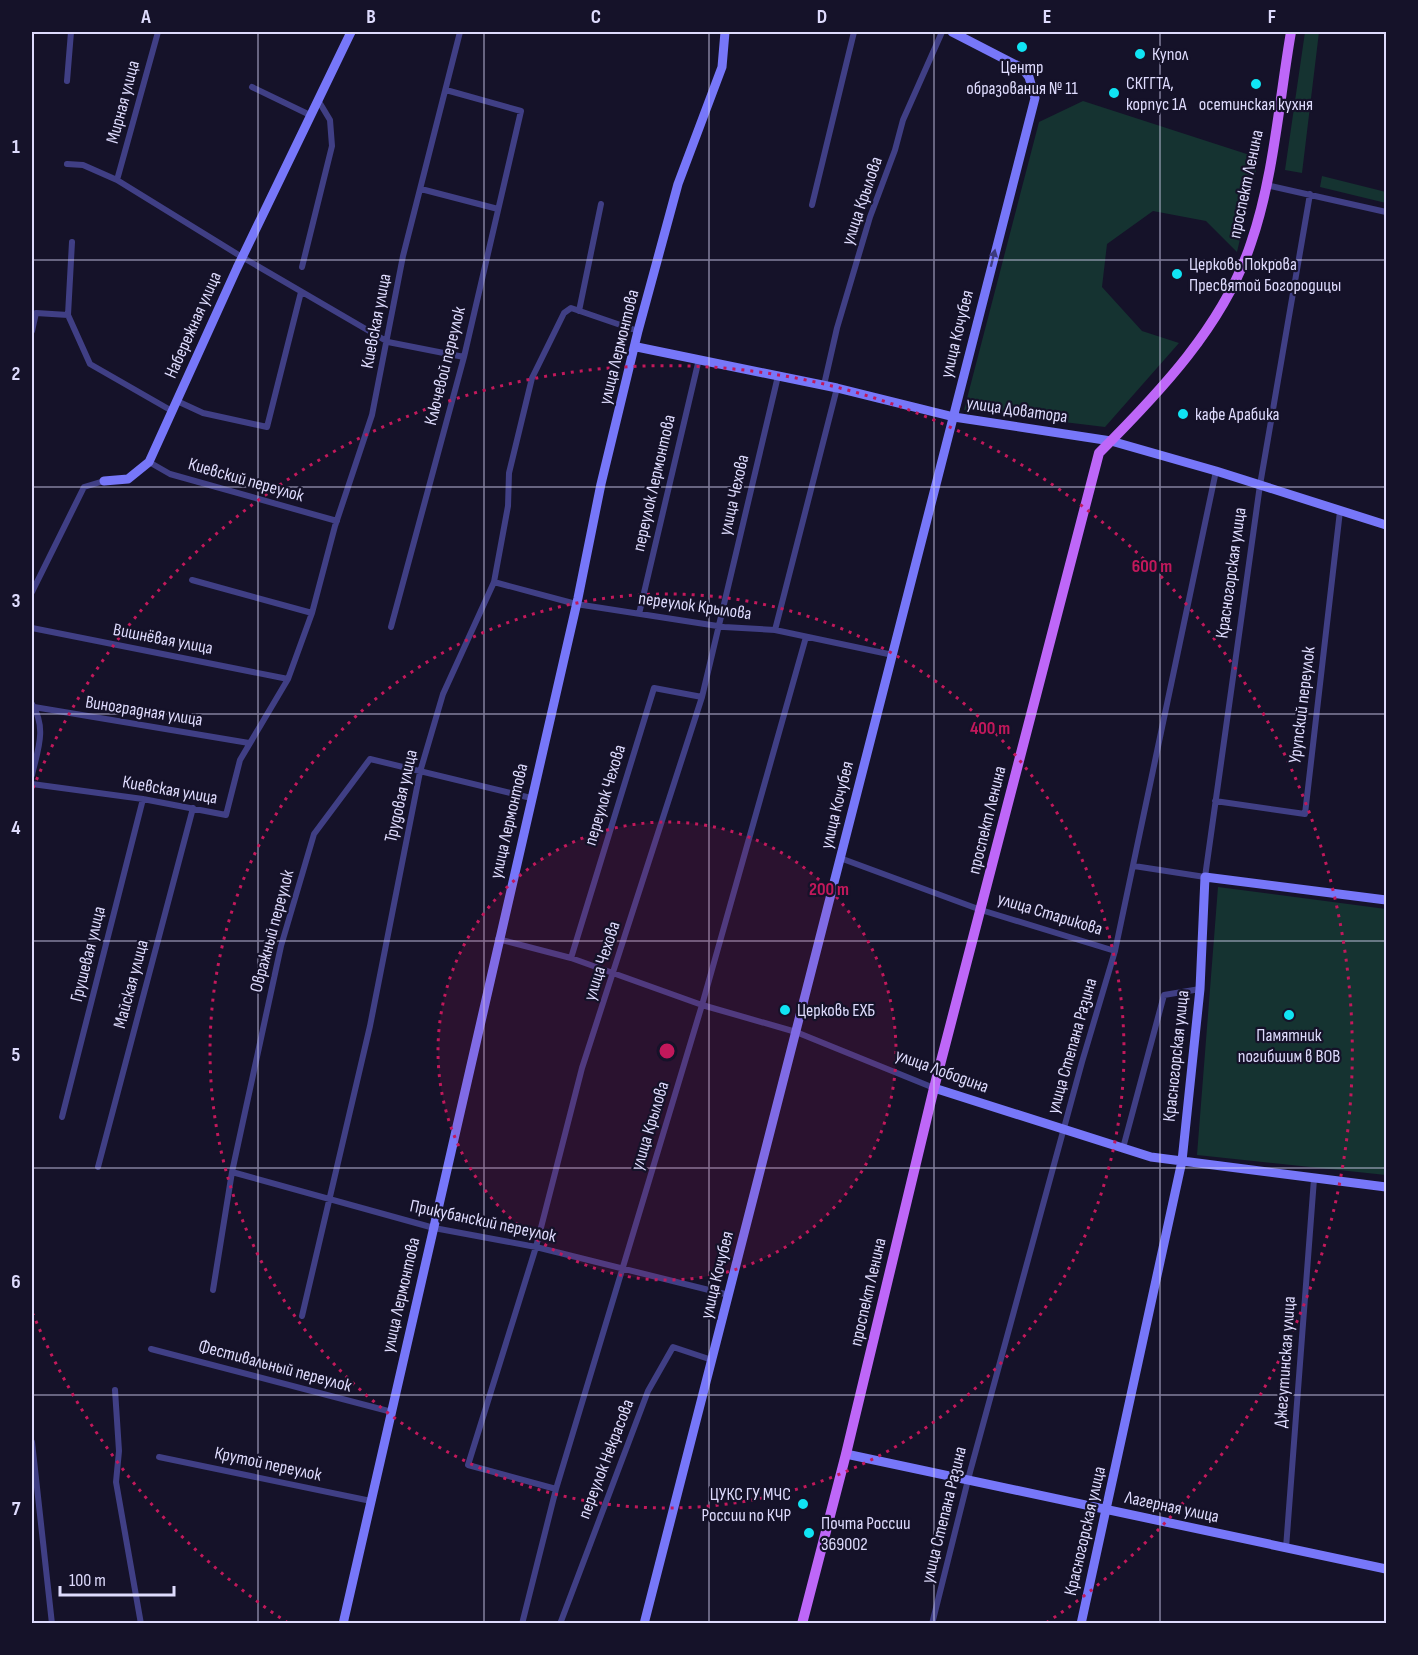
<svg xmlns="http://www.w3.org/2000/svg" width="1418" height="1655" font-family="'Sofia Sans Condensed',sans-serif">
	<rect width="100%" height="100%" fill="#151229"/>
	<path fill="#153331" d="M1305,32H1319L1302,173L1285,170Z
		M1083,101L1259,158L1237,252L1206,221L1153,211L1107,244L1102,287L1142,331L1179,343L1105,427L964,410L1039,122Z
		M1322,176L1386,192V203L1320,187Z
		M1218,887L1386,909V1175L1197,1155Z"/>
	<g fill="none" stroke-linecap="round" stroke-linejoin="round">
		<path stroke="#403f85" stroke-width="6" d="M67,81L71,32
			M252,87L310,115
			M67,164L83,165L117,180L242,257L388,342L464,357
			M117,180L158,32
			M1266,185L1386,212
			M421,189L498,209
			M812,205L854,32
			M72,242L68,315L90,364L172,411
			M302,267L332,146L330,120L318,100
			M579,311L601,204
			M32,331L36,313L68,315
			M824,385L837,328L870,217L895,150L903,120L942,32
			M177,401L203,413L267,427L301,292
			M149,462L170,474L337,521
			M192,580L312,613
			M494,582L576,604L724,627L775,630L893,655
			M32,592L84,487L104,481
			M639,614L699,359
			M391,627L464,357L521,111L446,90
			M32,628L288,679
			M775,630L837,388
			M32,704C47,728 38,749 32,775
			M34,707L249,743
			M32,784L143,799L226,815L240,760L288,679L312,613L335,526L372,415L403,256L460,32
			M1215,801L1305,814L1340,511
			M840,858L981,910L1115,951
			M1134,866L1205,877L1260,485L1310,194
			M498,939L571,958L702,1005L796,1032L934,1088
			M571,958L654,688L702,697
			M62,1117L143,799
			M1123,1148L1164,995L1200,989
			M98,1167L193,808
			M232,1172L434,1228L536,1247L729,1295
			M213,1290L232,1172L281,946L314,834L370,759L531,798
			M302,1316L370,1026L420,772L443,694L494,582L508,506L509,473L532,378L564,313L571,308L638,331
			M151,1349L392,1412
			M115,1390L119,1451L116,1482L141,1624
			M32,1442L52,1624
			M159,1457L371,1501
			M556,1489L468,1465L536,1247L582,1068L702,697L778,376
			M1286,1548L1314,1179
			M522,1624L556,1489L702,1005L806,637
			M560,1624L648,1391L673,1347L712,1360
			M932,1624L970,1472L1082,1062L1115,951L1216,471"/>
		<path stroke="#7777f9" stroke-width="9" d="M637,347L837,388L954,417L1111,441L1216,471L1386,525
			M104,481L128,479L149,462L237,268L351,32
			M934,1088L1151,1157L1386,1187
			M846,1454L1386,1569
			M343,1624L578,598L601,484L638,331L678,184L722,67L725,32
			M644,1624L1035,98L1029,77L1022,68L952,32
			M1081,1624L1182,1161L1200,989L1205,877L1386,900"/>
		<path stroke="#be67f8" stroke-width="10" d="M802,1624L846,1454L934,1088L1099,453C1159,393 1224,325 1251,243C1274,176 1279,101 1291,32"/>
	</g>
	<defs><path id="oneway-solid" d="M-6-.8H1V-3.2L6.5 0L1 3.2V.8H-6Z" transform="scale(1.5)"/></defs>
	<use fill="#3c3a7c" href="#oneway-solid" transform="translate(993 258) rotate(-76)"/>
	<path fill="none" stroke="#dedbfd" stroke-width="1.5" stroke-opacity="0.55" d="M258,32V1624M484,32V1624M709,32V1624M934,32V1624M1160,32V1624M32,260H1386M32,487H1386M32,714H1386M32,941H1386M32,1168H1386M32,1395H1386"/>
	<circle cx="667" cy="1051" r="229" fill="#c2185b" fill-opacity=".12"/>
	<g fill="none" stroke="#c2185b" stroke-width="3" stroke-dasharray="3 6">
		<circle cx="667" cy="1051" r="229"/>
		<circle cx="667" cy="1051" r="457"/>
		<path d="M288 1623A686 686 0 0 1 33 1314M33 788A686 686 0 1 1 1046 1623"/>
	</g>
	<g fill="#10e4f4" stroke="#151229" stroke-width="2">
		<circle cx="1022" cy="47" r="6"/>
		<circle cx="1140" cy="54" r="6"/>
		<circle cx="1256" cy="84" r="6"/>
		<circle cx="1114" cy="93" r="6"/>
		<circle cx="1177" cy="274" r="6"/>
		<circle cx="1183" cy="414" r="6"/>
		<circle cx="785" cy="1010" r="6"/>
		<circle cx="1289" cy="1015" r="6"/>
		<circle cx="803" cy="1504" r="6"/>
		<circle cx="809" cy="1533" r="6"/>
	</g>
	<g text-anchor="middle" dominant-baseline="central" stroke-width="4.5" stroke-linejoin="round" paint-order="stroke">
		<g font-size="18" fill="#dedbfd" stroke="#151229" text-anchor="start">
			<text x="1152" y="54">Купол</text>
			<text x="1022" y="67" text-anchor="middle">Центр<tspan x="1022" dy="21">образования № 11</tspan></text>
			<text x="1126" y="83">СКГГТА,<tspan x="1126" dy="21">корпус 1А</tspan></text>
			<text x="1256" y="104" text-anchor="middle">осетинская кухня</text>
			<text x="1189" y="264">Церковь Покрова<tspan x="1189" dy="21">Пресвятой Богородицы</tspan></text>
			<text x="1195" y="414">кафе Арабика</text>
			<text x="797" y="1010">Церковь ЕХБ</text>
			<text x="1289" y="1035" text-anchor="middle">Памятник<tspan x="1289" dy="21">погибшим в ВОВ</tspan></text>
			<text x="791" y="1494" text-anchor="end">ЦУКС ГУ МЧС<tspan x="791" dy="21">России по КЧР</tspan></text>
			<text x="821" y="1523">Почта России<tspan x="821" dy="21">369002</tspan></text>
		</g>
		<g font-size="18" fill="#dedbfd" stroke="#151229">
			<text transform="translate(123 102) rotate(-75)">Мирная улица</text>
			<text transform="translate(1246 184) rotate(-78)">проспект Ленина</text>
			<text transform="translate(862 201) rotate(-71)">улица Крылова</text>
			<text transform="translate(376 321) rotate(-79)">Киевская улица</text>
			<text transform="translate(193 325) rotate(-66)">Набережная улица</text>
			<text transform="translate(957 334) rotate(-76)">улица Кочубея</text>
			<text transform="translate(619 347) rotate(-76)">улица Лермонтова</text>
			<text transform="translate(445 366) rotate(-76)">Ключевой переулок</text>
			<text transform="translate(1017 410) rotate(8)">улица Доватора</text>
			<text transform="translate(246 480) rotate(16)">Киевский переулок</text>
			<text transform="translate(654 483) rotate(-77)">переулок Лермонтова</text>
			<text transform="translate(734 495) rotate(-77)">улица Чехова</text>
			<text transform="translate(1231 573) rotate(-82)">Красногорская улица</text>
			<text transform="translate(695 606) rotate(8)">переулок Крылова</text>
			<text transform="translate(163 639) rotate(11)">Вишнёвая улица</text>
			<text transform="translate(1302 705) rotate(-83)">Урупский переулок</text>
			<text transform="translate(144 711) rotate(9)">Виноградная улица</text>
			<text transform="translate(170 790) rotate(10)">Киевская улица</text>
			<text transform="translate(605 795) rotate(-73)">переулок Чехова</text>
			<text transform="translate(401 796) rotate(-77)">Трудовая улица</text>
			<text transform="translate(837 805) rotate(-76)">улица Кочубея</text>
			<text transform="translate(987 820) rotate(-76)">проспект Ленина</text>
			<text transform="translate(509 821) rotate(-77)">улица Лермонтова</text>
			<text transform="translate(1050 914) rotate(17)">улица Старикова</text>
			<text transform="translate(272 931) rotate(-75)">Овражный переулок</text>
			<text transform="translate(88 954) rotate(-76)">Грушевая улица</text>
			<text transform="translate(602 961) rotate(-72)">улица Чехова</text>
			<text transform="translate(131 984) rotate(-75)">Майская улица</text>
			<text transform="translate(1072 1046) rotate(-74)">улица Степана Разина</text>
			<text transform="translate(1176 1056) rotate(-84)">Красногорская улица</text>
			<text transform="translate(942 1071) rotate(20)">улица Лободина</text>
			<text transform="translate(650 1126) rotate(-73)">улица Крылова</text>
			<text transform="translate(483 1221) rotate(12)">Прикубанский переулок</text>
			<text transform="translate(717 1275) rotate(-76)">улица Кочубея</text>
			<text transform="translate(868 1292) rotate(-77)">проспект Ленина</text>
			<text transform="translate(401 1295) rotate(-77)">улица Лермонтова</text>
			<text transform="translate(1285 1362) rotate(-86)">Джегутинская улица</text>
			<text transform="translate(275 1366) rotate(15)">Фестивальный переулок</text>
			<text transform="translate(606 1459) rotate(-69)">переулок Некрасова</text>
			<text transform="translate(268 1464) rotate(12)">Крутой переулок</text>
			<text transform="translate(1172 1507) rotate(12)">Лагерная улица</text>
			<text transform="translate(944 1515) rotate(-76)">улица Степана Разина</text>
			<text transform="translate(1085 1531) rotate(-77)">Красногорская улица</text>
		</g>
	</g>
	<circle cx="667" cy="1051" r="9" fill="#c2185b" stroke="#151229" stroke-width="3"/>
	<g font-size="18" text-anchor="middle" font-weight="bold" fill="#c2185b" stroke="#151229" stroke-width="4.5" stroke-linejoin="round" paint-order="stroke">
		<text x="1152" y="572">600 m</text>
		<text x="990" y="734">400 m</text>
		<text x="829" y="895">200 m</text>
	</g>
	<rect width="1418" height="1655" fill="none" stroke="#151229" stroke-width="66"/>
	<path d="M60 1586v9h114v-9" fill="none" stroke="#dedbfd" stroke-width="3"/>
	<text x="69" y="1586" font-size="18" fill="#dedbfd" stroke="#151229" stroke-width="4.5" paint-order="stroke">100 m</text>
	<rect x="33" y="33" width="1352" height="1589" fill="none" stroke="#dedbfd" stroke-width="2"/>
	<g font-size="20" text-anchor="middle" font-weight="bold" fill="#dedbfd">
		<text x="146" y="23">A</text>
		<text x="371" y="23">B</text>
		<text x="596" y="23">C</text>
		<text x="822" y="23">D</text>
		<text x="1047" y="23">E</text>
		<text x="1272" y="23">F</text>
		<text x="16" y="153">1</text>
		<text x="16" y="380">2</text>
		<text x="16" y="607">3</text>
		<text x="16" y="834">4</text>
		<text x="16" y="1061">5</text>
		<text x="16" y="1288">6</text>
		<text x="16" y="1515">7</text>
	</g>
</svg>
